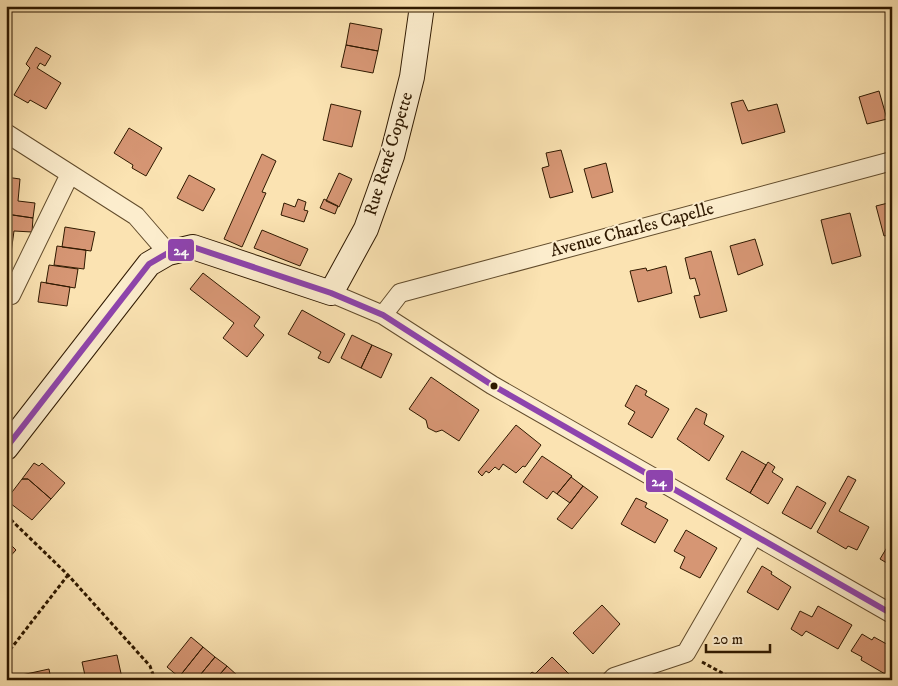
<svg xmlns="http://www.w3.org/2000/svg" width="898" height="686" font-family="'IM FELL DW Pica',serif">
	<rect width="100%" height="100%" fill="#fbe3b2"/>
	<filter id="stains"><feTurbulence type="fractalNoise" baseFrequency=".004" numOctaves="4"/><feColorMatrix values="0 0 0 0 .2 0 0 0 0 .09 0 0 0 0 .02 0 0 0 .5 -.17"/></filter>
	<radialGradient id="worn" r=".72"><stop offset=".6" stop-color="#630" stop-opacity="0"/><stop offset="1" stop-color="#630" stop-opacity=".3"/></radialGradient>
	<path fill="#d69674" stroke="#2f1900" d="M350,23L382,29L378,51L346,45Z
		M346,45L378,51L373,73L341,67Z
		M36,47L51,56L45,66L40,63L37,68L61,83L46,109L30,100L28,103L14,95L30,68L26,64Z
		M879,91L887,119L867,124L859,97Z
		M743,100L748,111L777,104L785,132L742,144L731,103Z
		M331,104L361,111L352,147L323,140Z
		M129,128L162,148L146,176L132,168L133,165L114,153Z
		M561,150L573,192L550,198L542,168L549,166L546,153Z
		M262,154L276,161L262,192L266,193L242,247L224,239Z
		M606,163L613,192L592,198L584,169Z
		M339,173L352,179L339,207L326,201Z
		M189,175L215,189L203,211L177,198Z
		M6,177L20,179L18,201L35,203L33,218L6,214Z
		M298,199L306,202L304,210L308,211L304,222L281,215L284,203L295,207Z
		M324,199L338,206L335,214L320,208Z
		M892,202V234L884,236L876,206Z
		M850,213L861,256L832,264L821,220Z
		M6,214L33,218L32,232L14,231L11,253L6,252Z
		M65,227L95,232L91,251L62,247Z
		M262,230L308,249L300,266L254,248Z
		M755,239L763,265L738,275L730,246Z
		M57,246L86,250L84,269L54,265Z
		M711,251L727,311L700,318L694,296L700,295L695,278L690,279L685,258Z
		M49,265L78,269L75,288L46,283Z
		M666,266L672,293L638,302L630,271L646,268L647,271Z
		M203,273L260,317L254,326L264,335L247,357L223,338L234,323L190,289Z
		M41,282L70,287L67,306L38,302Z
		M6,310L10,311L7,331L6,330Z
		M302,310L345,334L329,363L318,358L321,352L288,334Z
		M352,335L372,345L361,368L341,358Z
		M372,345L392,354L381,378L361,368Z
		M431,377L479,410L459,441L442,430L436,432L428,428L426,420L409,409Z
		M636,385L647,391L645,395L669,409L652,438L628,424L635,412L625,406Z
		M696,408L707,414L704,424L724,436L709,461L677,439Z
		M516,425L541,445L525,467L523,466L516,473L503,464L499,470L495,467L489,473L486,471L482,476L478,472Z
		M742,451L766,465L750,493L726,479Z
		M542,456L572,476L557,494L553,491L547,499L523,482Z
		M768,462L775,467L772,472L783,479L768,504L750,493Z
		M34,463L39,466L42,463L65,483L51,499L28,479H22Z
		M848,476L856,480L839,511L869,527L857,550L848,546L846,549L817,532Z
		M571,477L583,486L570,503L557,494Z
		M22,479H28L51,499L32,520L6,500Z
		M583,486L598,497L572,529L557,519Z
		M797,486L826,503L811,529L782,513Z
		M636,498L647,503L645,507L668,520L655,543L621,524Z
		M686,530L717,548L700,578L680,568L685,557L674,551Z
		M892,539V566L880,559Z
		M6,540L16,550L6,561Z
		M762,566L772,572L771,574L791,587L778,610L747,592Z
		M602,605L620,624L593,654L573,633Z
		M818,606L852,625L838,649L806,631L802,636L791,629L800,611L812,617Z
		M862,634L872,640L874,637L892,647V678L861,660L862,657L851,651Z
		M191,637L203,647L179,677L167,667Z
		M203,647L215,657L196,680H183L179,677Z
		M117,655L122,678L86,680L82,662Z
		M215,657L227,666L215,680H196Z
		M552,657L571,676L568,680H524L532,672L535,674Z
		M227,666L238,676L235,680H215Z
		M49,669L51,680H18L17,676Z"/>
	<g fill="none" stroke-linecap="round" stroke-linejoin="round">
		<g stroke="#624c2c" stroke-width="20">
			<path id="street" d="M6,133L136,216L168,253
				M331,293L383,315L492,385L892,614
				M6,295H11L70,174
				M383,315L400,293L892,161
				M611,680L614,677L686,653L754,535"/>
		</g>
		<g stroke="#2f1900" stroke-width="26">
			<path id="secondary" d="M6,448L149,264L168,253L193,247L331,293L366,229L392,156L412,77L422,6"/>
		</g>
		<path stroke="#2f1900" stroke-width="3" stroke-dasharray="4 2.5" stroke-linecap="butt" d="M6,515L68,575L150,666L155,680
			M6,655L68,575
			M702,662L735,680"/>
		<use href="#street" stroke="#fcedcd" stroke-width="18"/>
		<use href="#secondary" stroke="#fcedcd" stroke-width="24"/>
		<g stroke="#fcedcd" stroke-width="10">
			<path id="bus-1" d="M6,448L149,264L168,253L193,247L331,293L383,315L492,385L892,614"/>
		</g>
		<use href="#bus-1" stroke="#8e44ad" stroke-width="6"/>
	</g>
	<circle fill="#2f1900" stroke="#fcedcd" stroke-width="2" cx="494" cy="386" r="4.5"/>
	<g text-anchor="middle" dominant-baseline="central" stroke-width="4" stroke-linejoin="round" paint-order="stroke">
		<g font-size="18" fill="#2f1900" stroke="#fcedcd">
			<text transform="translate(389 154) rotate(-73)">Rue René Copette</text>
			<text transform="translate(632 230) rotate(-15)">Avenue Charles Capelle</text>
		</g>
	</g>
	<g stroke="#fcedcd" stroke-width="2">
		<rect x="167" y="238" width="28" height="24" rx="5" fill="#8e44ad"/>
		<rect x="645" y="469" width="29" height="24" rx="5" fill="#8e44ad"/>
	</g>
	<g font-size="14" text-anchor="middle" font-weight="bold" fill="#fff">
		<text x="181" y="255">24</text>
		<text x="659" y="486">24</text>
	</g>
	<rect width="898" height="686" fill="none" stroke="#fbe3b2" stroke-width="25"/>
	<rect x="8" y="8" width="883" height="671" fill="none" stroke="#2f1900" stroke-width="2.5"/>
	<rect x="12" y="12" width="873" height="661" fill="none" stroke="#2f1900"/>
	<path d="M706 644v8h64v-8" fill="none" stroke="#2f1900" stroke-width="2.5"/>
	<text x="713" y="644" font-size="15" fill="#2f1900" stroke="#fcedcd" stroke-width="4" paint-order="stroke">20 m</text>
	<rect width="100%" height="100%" filter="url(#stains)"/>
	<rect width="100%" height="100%" fill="url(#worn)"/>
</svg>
